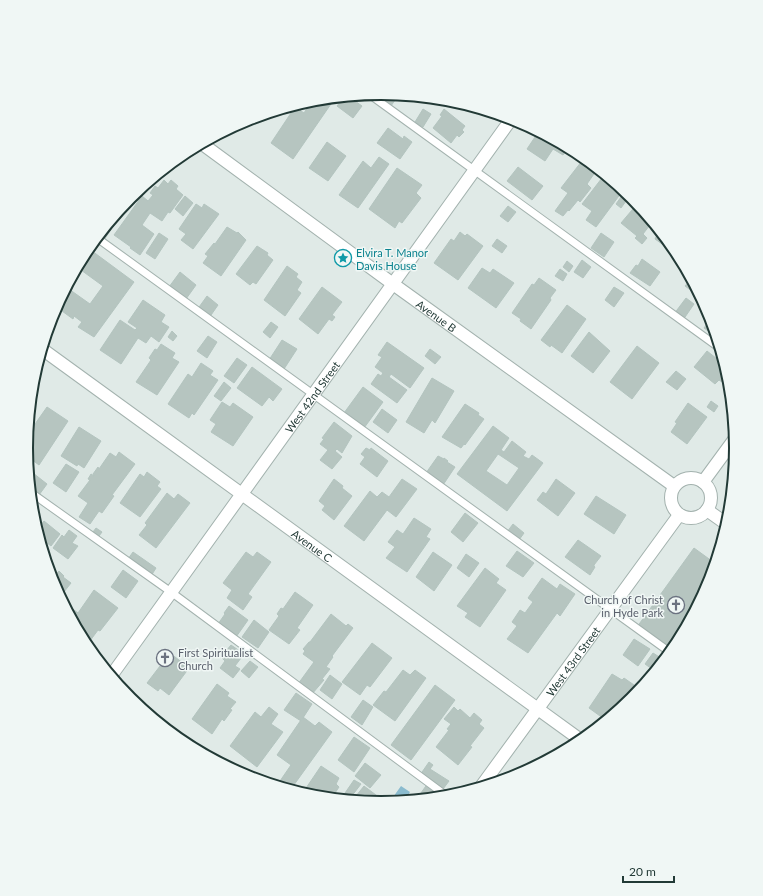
<svg xmlns="http://www.w3.org/2000/svg" width="763" height="896" font-family="Lato,sans-serif">
	<rect width="100%" height="100%" fill="#e0eae7"/>
	<path fill="#8abbce" d="M401,786L410,792L406,798L410,801L393,802L391,800Z"/>
	<path fill="#b6c5c0" stroke="#b3c4bf" fill-rule="evenodd" d="M373,93H382L399,94L391,106Z
		M345,96H348L362,106L353,118L337,106Z
		M328,98L333,101L293,159L271,143L295,107L304,113L313,99Z
		M423,109L431,114L423,127L415,122Z
		M444,109L465,126L462,130L464,132L459,137L457,135L451,143L433,128L442,116L440,115Z
		M262,115L254,123L248,119Z
		M388,128L403,139L404,136L412,142L400,159L377,143Z
		M539,131L569,147L563,155L553,149L545,161L527,149Z
		M327,142L346,156L328,181L309,168Z
		M379,157L389,164L358,208L339,195L363,161L371,168Z
		M585,157L598,168L587,184L591,188L580,202L578,200L569,211L568,210L563,216L555,211L568,193L561,188Z
		M518,167L543,186L532,200L507,181Z
		M397,168L422,185L416,193L421,198L402,223L399,221L395,228L369,209Z
		M605,174L624,189L596,227L586,220L592,211L582,204Z
		M164,180L168,184L171,180L178,186L176,189L183,195L170,213L168,212L162,221L150,213L142,225L154,234L140,255L130,248L131,247L114,235L142,196L148,201L153,195L150,193L155,186L158,188Z
		M185,196L193,203L183,216L175,209Z
		M130,197L131,198L124,207L123,206Z
		M621,197L626,201L621,208L616,204Z
		M638,203L653,221L643,234L647,238L642,244L635,238L637,236L621,223Z
		M196,204L202,208L204,204L219,214L193,249L181,240L186,234L179,229Z
		M508,206L516,212L508,222L500,216Z
		M112,219L116,222L104,240L98,236Z
		M227,227L237,233L238,232L246,240L221,276L203,263L208,256L205,254L214,243L215,244Z
		M659,229L676,249L674,248L672,251L655,239L657,235H656Z
		M460,232L465,236L467,234L483,246L458,280L434,263L451,239L454,241Z
		M159,233L168,239L155,259L146,253Z
		M601,233L614,242L604,257L591,248Z
		M497,239L507,246L502,253L492,246Z
		M257,246L268,253L267,255L273,260L256,284L253,282L250,285L236,274Z
		M88,248L134,282L94,337L78,327L82,322L74,316L73,319L62,311L61,312L55,308L66,287L90,304L103,286L81,270L76,276L74,274Z
		M642,259L660,272L650,286L630,273L636,265L638,266Z
		M582,260L591,267L583,278L574,272Z
		M567,261L573,266L569,272L563,267Z
		M683,262L691,277L679,268Z
		M287,266L298,274L296,277L302,282L297,290L301,293L285,316L264,300Z
		M482,268L490,273L493,269L514,283L496,308L468,288Z
		M560,269L567,274L563,281L555,276Z
		M180,272L196,285L186,299L169,287Z
		M539,278L556,290L550,298L551,300L531,329L520,321L521,319L512,313L532,284L534,285Z
		M692,278L698,290L696,294L685,286Z
		M322,287L342,302L332,315L335,317L332,321L329,319L318,334L299,319Z
		M614,287L624,293L614,307L605,300Z
		M207,296L218,305L209,318L197,310Z
		M686,298L694,304L683,320L674,314Z
		M143,300L165,315L161,322L169,327L159,342L151,336L146,343L138,338L121,364L100,350L120,320L135,330L137,328L128,322Z
		M567,305L586,319L562,353L551,345L550,347L541,340Z
		M712,317L718,338L704,328Z
		M271,322L278,327L270,338L263,332Z
		M172,331L177,336L173,341L168,337Z
		M589,332L610,351L593,373L571,356Z
		M208,336L217,342L207,358L197,351Z
		M282,340L297,349L284,369L269,360Z
		M387,342L424,368L410,388L391,374L389,377L407,390L397,403L371,384L378,374L381,376L383,373L375,367L382,357L378,355Z
		M161,344L175,353L172,358L179,362L157,395L136,382L151,360L149,358L155,349L157,350Z
		M637,346L659,363L632,399L610,382Z
		M430,349L441,357L435,364L425,356Z
		M707,351L726,366V369L728,371L731,382L728,386L719,380L715,384L694,367Z
		M237,358L247,365L234,383L224,376Z
		M201,363L213,371L210,375L218,380L194,415L192,413L189,418L168,404L188,374L192,377Z
		M252,367L282,389L273,401L269,397L262,406L237,388Z
		M676,371L686,379L677,390L666,382Z
		M432,378L454,391L435,423L432,420L424,433L406,422Z
		M224,382L231,388L221,401L214,396Z
		M363,387L383,402L364,428L344,413Z
		M31,393L36,397L30,404Z
		M711,401L718,406L714,412L707,407Z
		M222,402L230,407L233,403L253,417L233,446L211,432L216,424L210,420Z
		M688,403L707,417L687,444L671,432L677,423L675,422Z
		M465,404L479,413L478,415L484,419L465,445L464,444L461,448L442,437Z
		M47,407L68,421L39,465L27,456V438L29,435L28,434Z
		M382,409L397,420L388,433L373,422Z
		M334,422L352,436L342,453L337,449L335,451L342,457L332,469L320,460L328,450L320,444L324,439L322,438Z
		M493,426L509,438L501,450L504,452L512,441L526,452L523,456L529,459L532,455L543,463L507,511L457,474ZM498,454L519,468L507,485L486,471Z
		M79,427L101,441L84,468L78,464L77,466L61,456Z
		M366,448L370,450L371,448L388,461L377,477L360,464L365,457L361,454Z
		M119,452L135,464L112,495L114,496L102,513L99,511L90,524L79,517L88,503L78,496L90,480L88,479L91,474L94,476L93,474L98,467L99,469L110,453L116,457Z
		M438,456L444,459V458L448,461L447,462L455,467L443,485L426,473Z
		M66,464L79,472L66,492L53,483Z
		M147,472L160,482L157,486L161,489L140,517L120,503L140,474L144,477Z
		M33,473L47,484L39,495L30,491L29,478Z
		M334,479L343,486L342,488L352,496L334,520L322,510L325,506L319,501Z
		M402,479L417,489L396,517L387,510L364,541L344,526L370,491L377,497L382,492L389,497Z
		M556,479L575,493L558,516L537,500L543,492L546,494Z
		M167,493L174,499L178,494L190,503L156,548L139,535L147,525L145,523Z
		M596,496L626,515L614,534L584,514Z
		M465,513L478,523L463,542L451,532Z
		M414,518L431,529L426,537L430,539L407,572L386,558L395,547L388,542L397,530L403,534Z
		M44,521L60,534L51,546L38,536L37,530Z
		M513,524L524,533L519,540L507,532Z
		M96,528L102,532L99,536L93,532Z
		M69,530L77,536L72,543L78,546L68,559L53,548L62,535L64,537Z
		M578,540L601,556L594,565V566L595,567L590,575L565,557Z
		M694,548L716,564L710,584L677,646L672,652L637,627Z
		M517,551L534,563L523,577L506,566Z
		M133,552L156,568L151,576L128,559Z
		M246,552L253,557L257,552L271,562L248,594L252,597L243,610L227,598L232,590L223,583Z
		M433,552L452,565L434,591L416,577Z
		M466,554L479,563L469,577L457,568Z
		M50,568L57,573L59,571L64,576L63,577L71,583L60,597L53,584L49,570Z
		M485,568L499,579L496,583L506,590L480,627L465,617L468,613L457,606Z
		M123,570L138,581L126,598L111,587Z
		M542,578L557,589L560,584L575,594L560,616L557,613L528,653L507,639L517,626L512,622L520,610L525,613L533,602L528,598Z
		M94,590L118,608L100,631L98,630L87,645L67,611L70,607L78,613Z
		M295,592L313,605L297,628L300,630L289,644L269,630L279,616L277,614L281,608L283,609Z
		M229,606L248,620L236,637L218,624L225,614L224,613Z
		M331,614L346,626L348,624L353,628L332,656L333,657L326,667L330,669L322,679L324,680L312,694L298,684L314,662L303,654L305,651L303,649L309,642H310Z
		M254,620L269,632L258,648L242,637Z
		M634,639L650,649L638,666L623,655Z
		M372,643L392,658L370,687L367,685L360,695L342,682Z
		M231,645L244,654L235,666L240,669L233,678L220,668L225,661L221,657Z
		M170,653L189,668L169,695L160,688L158,691L147,683Z
		M653,653L661,658L652,669L645,664Z
		M250,661L258,667L249,678L241,671Z
		M403,670L410,675L415,670L426,678L395,721L373,705L384,691L386,692Z
		M612,674L622,680L624,678L634,685L633,688L615,714L607,721L589,708Z
		M330,675L342,684L332,699L320,690Z
		M217,684L229,693L227,696L236,702L230,709L232,710L224,721L222,719L212,734L192,719Z
		M435,685L455,700L411,760L391,745Z
		M296,693L312,704L301,721L284,710Z
		M363,700L373,707L362,725L351,717Z
		M269,707L278,714L271,724L283,732L257,767L230,746L255,712L261,717Z
		M454,707L458,711L460,709L470,718L474,713L482,720L479,724L484,728L470,746L472,747L458,765L436,747L449,730L447,729L451,724L444,719Z
		M303,717L315,726L319,722L332,732L291,789L280,781L291,765L277,755Z
		M354,737L370,748L354,772L338,760Z
		M429,762L433,765L430,769L449,781L443,789L420,775Z
		M365,763L381,775L370,788L355,776Z
		M321,766L339,778L336,784L339,787L331,799L312,797L302,794Z
		M354,780L361,784L351,797L345,793Z
		M428,783L441,792L436,798L416,800Z
		M364,786L384,801L382,803L352,801Z"/>
	<g fill="none" stroke-linecap="round" stroke-linejoin="round">
		<g stroke="#a3b2ae" stroke-width="9">
			<path id="service" d="M369,94L721,349
				M97,238L671,653
				M30,492L171,592L448,797"/>
		</g>
		<g stroke="#a3b2ae" stroke-width="14">
			<g id="minor">
				<path id="s1" d="M201,143L393,284L674,486"/>
				<path id="s2" d="M42,349L582,741"/>
				<circle cx="691" cy="498" r="20"/>
				<path d="M703,482L736,437"/>
				<path d="M707,510L728,525"/>
				<path id="s3" d="M111,676L512,118"/>
				<path id="s4" d="M480,788L679,515"/>
			</g>
		</g>
		<use href="#service" stroke="#fff" stroke-width="7"/>
		<use href="#minor" stroke="#fff" stroke-width="12"/>
	</g>
	<defs>
		<g id="sight-ring" transform="scale(0.9)"><circle r="9.5" fill="#f0f7f5" stroke="#0f9aa8" stroke-width="1.5"/><path d="M0-6L1.8-2.2L6-1.7L2.9 1.2L3.7 5.4L0 3.3L-3.7 5.4L-2.9 1.2L-6-1.7L-1.8-2.2Z" fill="#0f9aa8"/></g>
		<g id="church-ring" transform="scale(0.9)"><circle r="9.5" fill="#f0f7f5" stroke="#6b7280" stroke-width="1.5"/><path d="M-1.2-6h2.4v3.5h3.3v2.4h-3.3V6h-2.4V-.1h-3.3v-2.4h3.3Z" fill="#6b7280"/></g>
	</defs>
	<g fill-rule="evenodd">
		<use href="#sight-ring" x="343" y="258"/>
		<use href="#church-ring" x="676" y="605"/>
		<use href="#church-ring" x="165" y="658"/>
	</g>
	<g text-anchor="middle" dominant-baseline="central" stroke-width="3" stroke-linejoin="round" paint-order="stroke">
		<g font-size="11" fill="#0d838f" stroke="#f0f7f5" text-anchor="start">
			<text x="356" y="252">Elvira T. Manor<tspan x="356" dy="13">Davis House</tspan></text>
		</g>
		<g font-size="11" fill="#223a36" stroke="#f0f7f5">
			<text stroke="none"><textPath href="#s1" startOffset="292">Avenue B</textPath></text>
			<text stroke="none"><textPath href="#s3" startOffset="344">West 42nd Street</textPath></text>
			<text stroke="none"><textPath href="#s2" startOffset="334">Avenue C</textPath></text>
			<text stroke="none"><textPath href="#s4" startOffset="157">West 43rd Street</textPath></text>
		</g>
		<g font-size="11" fill="#5b616d" stroke="#f0f7f5" text-anchor="end">
			<text x="663" y="599">Church of Christ<tspan x="663" dy="13">in Hyde Park</tspan></text>
			<text x="178" y="652" text-anchor="start">First Spiritualist<tspan x="178" dy="13">Church</tspan></text>
		</g>
	</g>
	<path d="M0 0H763V896H0ZM33 448a348 348 0 1 1 696 0a348 348 0 1 1-696 0Z" fill="#f0f7f5" fill-rule="evenodd"/>
	<path fill="none" stroke="#223a36" stroke-width="2" d="M33 448a348 348 0 1 1 696 0a348 348 0 1 1-696 0Z"/>
	<path d="M623 876v6h51v-6" fill="none" stroke="#223a36" stroke-width="2"/>
	<text x="629" y="876" font-size="12" fill="#223a36" stroke="#f0f7f5" stroke-width="3" paint-order="stroke">20 m</text>
</svg>
